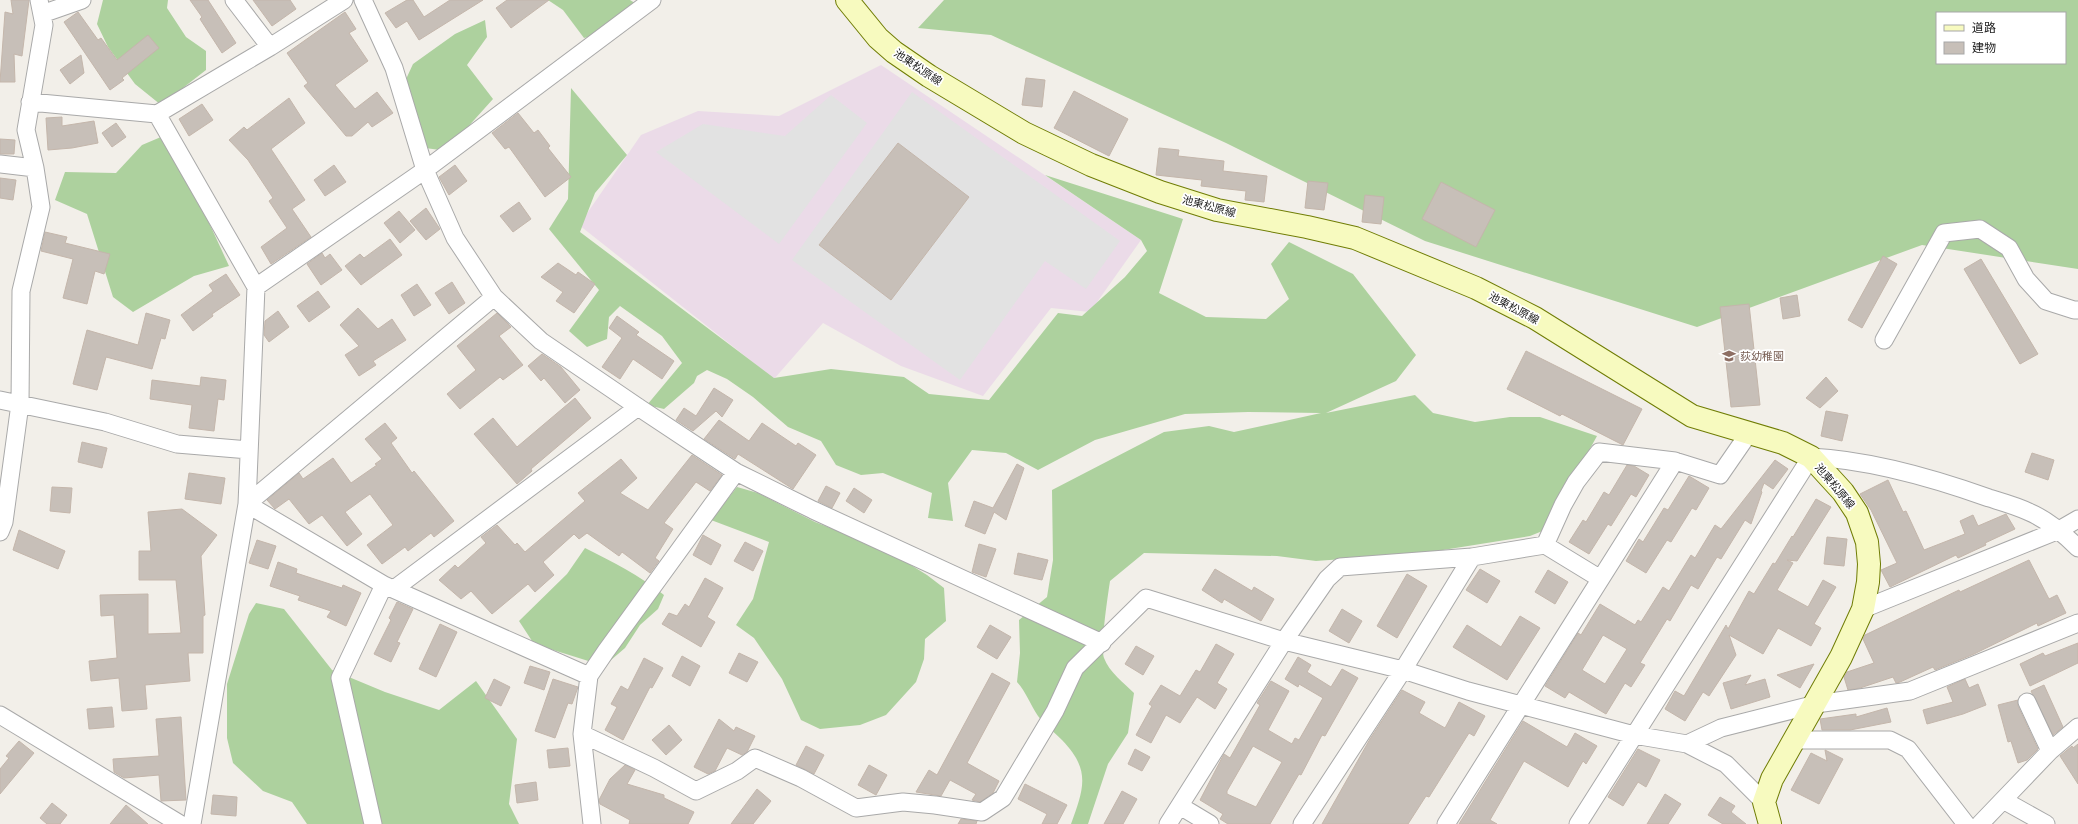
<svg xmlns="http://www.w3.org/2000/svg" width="2078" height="824" font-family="Poppins,'Noto Sans JP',sans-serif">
	<rect width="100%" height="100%" fill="#f2efe9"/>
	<path fill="#ebdbe8" d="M881,65L1141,240L1090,312L1051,308L983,396L901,366L823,323L774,379L579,225L641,135L698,111L779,116Z"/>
	<path fill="#add19e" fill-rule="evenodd" d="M103,0H168L167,8L186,37L206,51V70L161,105L135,84L108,47L97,24Z
		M548,0H630L638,5L611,31L584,38L563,10Z
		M944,0H2078V269L1922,245L1697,327L1425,241L1226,143L991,35L918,28ZM1937,13H2065V63H1937Z
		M485,20L487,37L467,65L493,99L457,139L440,150L418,147L401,90L413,64L455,34Z
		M571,88L627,155L595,193L580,232L774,378L831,369L904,377L929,394L989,400L1058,313L1082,316L1125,277L1147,251L1141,240L1045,175L1183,219L1159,293L1206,317L1266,319L1289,299L1271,264L1289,242L1353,274L1416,355L1396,381L1326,413L1415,395L1433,413L1475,422L1510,417H1540L1597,436L1545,530L1530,536L1424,553L1316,561L1277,556L1144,553L1110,581C1108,595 1100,647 1104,658C1109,672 1124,683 1134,693L1128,733L1108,764L1088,824H1071C1084,788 1091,770 1062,740C1054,732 1044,724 1038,716C1030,704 1026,692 1017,682L1020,653L1019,620L1047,597L1053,560L1052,490L1164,432L1209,426L1234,432L1321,413L1248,412L1185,414L1095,440L1038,470L1006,453L972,450L948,483L953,521L928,518L932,493L883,473L861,475L836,465L821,441L788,427L753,397L727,379L707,370L697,376L694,383L664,409L647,405L682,363L662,336L620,306L609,317L607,339L587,347L569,331L599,290L549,229L568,199Z
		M168,134L229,266L194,276L133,312L113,297L87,214L55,200L65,172L116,173L142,145Z
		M737,487L758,493L815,522L885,549L927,575L944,588L946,621L925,639L924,659L916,682L886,715L860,725L820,729L801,720L782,679L754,638L736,625L753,599L769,542L711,520Z
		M585,548C613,562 639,575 664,595L658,609L640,625L625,648L611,660L598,664L534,644L519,621L567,574Z
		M256,603L284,609L332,670L385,692L439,710L476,681L517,739L509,804L519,824H307L292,802L263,791L233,763L227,738V684L249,614Z"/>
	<path fill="#e2e2e2" d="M912,92L1120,241L1086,289L1045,261L960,380L792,260Z
		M831,95L867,123L779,244L656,152L703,124L785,136Z"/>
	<path fill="#c7bfb8" stroke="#c4b6ab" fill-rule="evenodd" d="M11,0H29L22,56L14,54L15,82H0L5,12L13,14Z
		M190,0H208L236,43L222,53L200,19L202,17Z
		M253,0H290L296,9L272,26Z
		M407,0H413L424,17L450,0H483L419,40L407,21L396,28L385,13Z
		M507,0H549L511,28L496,8Z
		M78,12L98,40L101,38L117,60L148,35L159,48L122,78L124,80L110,90L64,22Z
		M345,12L356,29L349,33L368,61L335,85L355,109L377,92L393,113L372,127L368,122L352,136H346L304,86L308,83L287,53Z
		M81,55L84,73L70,84L60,70Z
		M1026,78L1045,80L1042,107L1022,105Z
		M1074,91L1128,119L1109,156L1054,128Z
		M289,98L305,123L271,149L305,200L292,209L311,237L271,264L261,247L287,228L269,201L273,198L248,160L229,140L244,127L247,130Z
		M202,104L213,120L189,136L179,119Z
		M518,113L534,133L538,130L550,146L548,148L571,177L545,197L509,147L505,149L492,133Z
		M62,117V126L94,121L98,143L72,148L48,150L46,118Z
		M116,123L126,137L112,147L102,133Z
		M0,139L15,140L14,154H0Z
		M898,143L969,197L891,300L819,245Z
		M1159,148L1179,150L1178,156L1224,161L1223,171L1267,176L1264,202L1245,200L1246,191L1201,186L1202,180L1156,175Z
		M334,165L346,182L325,196L314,180Z
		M455,165L467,181L449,195L439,177Z
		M0,178L16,180L13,200L0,198Z
		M1308,181L1328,183L1324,210L1305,208Z
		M1441,182L1495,210L1476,247L1422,219Z
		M1365,195L1384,197L1381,224L1362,222Z
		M519,202L531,219L513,232L500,216Z
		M426,208L440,229L426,240L410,221Z
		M399,211L415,230L400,243L384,223Z
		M45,232L67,237L65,243L110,254L104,274L95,271L87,304L63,298L73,259L41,251Z
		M390,239L402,255L361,285L345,266L360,254L364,258Z
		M322,253L325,258L330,254L342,270L321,285L307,264Z
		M1883,256L1897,264L1862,328L1848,320Z
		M1981,259L2038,354L2020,364L1964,269Z
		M558,263L576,275L578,272L595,284L574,313L556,301L563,292L541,277Z
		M226,274L240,295L212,314L213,316L193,331L181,315L213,291L209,285Z
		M452,282L465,303L449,314L435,293Z
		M417,284L431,305L414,316L401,295Z
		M318,291L330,307L309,322L297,306Z
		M1797,295L1800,316L1783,319L1780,298Z
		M1749,304L1760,405L1731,407L1720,307Z
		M358,308L378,329L392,319L406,340L373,361L376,365L359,376L345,355L359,346L340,325Z
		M278,311L289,327L269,342L264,335L265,321Z
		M146,313L170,320L165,339L161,338L152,369L106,357L97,390L73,384L87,330L138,345Z
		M497,313L511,327L499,336L523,365L503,380L500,377L460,409L447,394L476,370L457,346Z
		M617,316L639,332L636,335L674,361L662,379L633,359L620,379L602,367L622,338L609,328Z
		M1526,351L1642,409L1623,445L1562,414L1560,416L1507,389Z
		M542,354L561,367L580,390L565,403L544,378L541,381L528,366Z
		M201,377L226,380L224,400L218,399L214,431L189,428L192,405L150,399L152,380L200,386Z
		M1826,377L1838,391L1820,408L1806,398Z
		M714,388L733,400L722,417L716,411L693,431L676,420L684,408L696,416Z
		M575,398L591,418L531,469L532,471L517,484L474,434L493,418L517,447Z
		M1826,411L1848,415L1842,441L1821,436Z
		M719,420L749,441L762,423L796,446L798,443L816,455L793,489L738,454L735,459L704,439Z
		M385,423L397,438L391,443L412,473L414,471L454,521L434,537L431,533L408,551L405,547L382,564L367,545L393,525L370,494L345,512L362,534L347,546L322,515L309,524L289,499L275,509L267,500L299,473L303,479L333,458L351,483L377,465L375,464L382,459L365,439Z
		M82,442L107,448L102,468L78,462Z
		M2032,453L2054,460L2048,480L2025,472Z
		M692,455L722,475L710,491L696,482L664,523L673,529L655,558L659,561L650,573L622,552L619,556L587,533L579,539L574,534L543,562L554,575L535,592L528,584L492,614L471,591L461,599L439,580L455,565L458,568L486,543L481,537L497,525L515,545L517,543L525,552L585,501L578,493L621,459L637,478L620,493L648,510Z
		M1775,460L1788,469L1773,489L1764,483L1761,491L1762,492L1751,524L1745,520L1721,559L1717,557L1698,589L1691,585L1670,621L1667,619L1640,663L1645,665L1631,687L1625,683L1606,714L1569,692L1565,698L1545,686L1578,633L1581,635L1600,604L1635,625L1638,620L1641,622L1663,587L1669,591L1691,555L1695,558L1715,525L1721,529ZM1603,635L1627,649L1605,684L1582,670Z
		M1017,464L1024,468L1006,520L994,512L985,534L965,526L974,501L993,508Z
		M1627,465L1634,466L1649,475L1636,497L1631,494L1611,526L1608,524L1589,554L1569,542L1583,520L1586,522L1604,492L1609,495Z
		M189,473L225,478L221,504L185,499Z
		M1689,476L1709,488L1696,510L1692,508L1671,542L1667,540L1646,573L1626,561L1639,539L1643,542L1664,508L1668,510Z
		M1888,480L1903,512L1906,511L1924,550L1965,534L1960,521L1973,515L1978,526L2006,514L2015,529L1985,543L1986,545L1958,558L1956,555L1890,587L1881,570L1897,563L1871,510L1860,494Z
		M826,486L840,493L832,508L818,501Z
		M52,487L72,488L70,513L50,511Z
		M854,488L872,500L864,513L846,501Z
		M1816,499L1831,507L1797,561L1787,560L1793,563L1777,590L1808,607L1823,580L1836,587L1814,624L1821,628L1811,646L1778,628L1763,654L1729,635L1736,655L1709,696L1703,692L1685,721L1665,709L1675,691L1684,696L1726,625L1728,629L1749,591L1754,594L1773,563L1775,564L1792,536L1793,537Z
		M182,509L217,535L201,556L205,615L203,616V653H188L190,681L145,685L147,709L122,711L119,678L91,681L89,661L117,658L114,615L101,616L100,595L148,594V634L181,633L176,580H139V551H151L148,512Z
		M19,530L65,551L58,569L13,550Z
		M703,535L721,545L711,565L693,555Z
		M1827,537L1847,539L1844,566L1824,564Z
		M257,540L276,546L268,569L249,563Z
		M745,542L763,551L753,571L734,561Z
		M979,544L996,549L986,577L972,572Z
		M1018,553L1048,560L1042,580L1014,574Z
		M2029,560L2049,599L2057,595L2066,613L2038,626L2037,623L1974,654L1935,670L1933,667L1900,682L1896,683L1893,677L1860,688L1848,690L1844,677L1847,672L1874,663L1863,639L1865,635L1959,590L1960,592Z
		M278,562L297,569L296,573L342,588L343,585L361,593L346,626L327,617L331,611L298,600L300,596L270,586Z
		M1215,569L1252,591L1254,587L1274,599L1261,621L1224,599L1222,603L1202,590Z
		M1480,569L1500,581L1487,603L1466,590Z
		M1548,570L1568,582L1555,604L1535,592Z
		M1407,574L1427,586L1397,638L1377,626Z
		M705,578L723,588L707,617L715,622L701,647L662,624L669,613L677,616L685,604L689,607Z
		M397,602L413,609L397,642L400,643L391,662L374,654L391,620L389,618Z
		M1342,609L1362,621L1349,643L1329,631Z
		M1520,616L1540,628L1507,680L1453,647L1467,625L1501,647Z
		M440,624L457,632L436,677L419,669Z
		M990,625L1011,637L997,659L977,647Z
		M2078,643V663L2030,686L2020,664L2043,653L2045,656Z
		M1216,644L1234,654L1217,683L1227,689L1215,709L1197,697L1180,723L1166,715L1151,743L1136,735L1152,706L1149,704L1161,685L1180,696L1196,670L1200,672Z
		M1136,646L1154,656L1143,675L1125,664Z
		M739,653L758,662L747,682L729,673Z
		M682,656L700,666L690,686L672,676Z
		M1298,657L1311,665L1307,672L1331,687L1342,669L1358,678L1325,736L1322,735L1301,775L1299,774L1270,824H1228L1220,819L1223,814L1200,800L1224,754L1230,758L1260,705L1257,703L1271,681L1289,691L1268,730L1292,744L1295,738L1299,740L1323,698L1299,684L1298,687L1285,679ZM1253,746L1282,762L1256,807L1227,794V791Z
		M644,658L663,668L652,688L650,687L623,740L605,730L617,707L611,704L621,686L628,690Z
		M1814,664L1800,688L1777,675Z
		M530,666L550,672L544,690L524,683Z
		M992,673L1010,683L967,763L999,781L993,793L980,802L972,800L976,794L950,780L941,796L916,792L929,770L937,775Z
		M1751,675L1745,685L1765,679L1770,697L1731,709L1723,683Z
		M494,679L510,687L501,706L485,698Z
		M553,679L578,687L572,704L568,703L555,738L535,731Z
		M1965,679L1969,688L1978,684L1986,705L1963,714L1927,724L1923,710L1953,702L1947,687Z
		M2044,685L2063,727L2053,735L2031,691Z
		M1402,690L1425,702L1419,713L1445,728L1459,702L1485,716L1474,736L1469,733L1429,797L1426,796L1408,824H1322L1370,739Z
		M2018,700V706L2038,749L2027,760L2018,763L2011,741L2008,742L1998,705Z
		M112,707L114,727L89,729L87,709Z
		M1887,708L1891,722L1850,730H1822L1820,719L1856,714V717Z
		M181,717L186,800L161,801L159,775L124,778L114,772L113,759L159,756L156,719Z
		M719,719L734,731L736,727L755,736L747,752L742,755L727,748L715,771L708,774L694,767Z
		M1523,721L1567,747L1575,733L1597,746L1586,764L1583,761L1568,787L1524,761L1490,820L1497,824H1459Z
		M669,725L682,740L666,755L652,740Z
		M19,741L34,753L0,794V769L9,758L6,756Z
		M2078,744V784L2060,756L2072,746L2073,748Z
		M806,746L824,755L814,774L796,765Z
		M568,748L570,766L549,768L547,750Z
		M1135,749L1150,757L1142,771L1128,764Z
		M1638,749L1660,760L1646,787L1638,782L1623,806L1608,797Z
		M1825,750L1843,759L1819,804L1791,790L1811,753L1827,761Z
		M625,765L635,770L627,784L664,795V798L694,812L688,824H629L630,820L600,804L599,800L610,779Z
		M869,765L887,775L876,795L858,785Z
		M536,782L538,800L517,803L515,785Z
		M1025,784L1067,805L1057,824H1042L1047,814L1018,799Z
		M757,789L771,801L753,824H731Z
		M1122,791L1137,799L1123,824H1104Z
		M1665,794L1681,804L1668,824H1647Z
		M213,795L237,797L236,816L211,814Z
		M1720,797L1735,806L1731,812L1746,824H1723L1708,815Z
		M52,803L67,815L60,824H47L40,818Z
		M126,805L148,824H110Z
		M961,819L977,821L976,824H958Z"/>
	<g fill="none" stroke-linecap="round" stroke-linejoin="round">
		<g stroke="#a9a9a9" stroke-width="19">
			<path id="minor" d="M234,0L270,47
				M363,0L394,68L425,170L455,238L494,297L541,341L638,407L736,472L813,510L1102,643
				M42,14L82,0
				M30,102L157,114L270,47L344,0
				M157,114L256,287L247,504L192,824
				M0,164L35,168
				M256,287L425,170L652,0
				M1884,340L1944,233L1980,229L2009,248L2026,279L2046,301L2074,310H2078
				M0,400L105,422L177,444L249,450
				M247,504L384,585L589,676
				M247,504L494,297
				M0,532L4,522L20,404L21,291L41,207L35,168L26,130L44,25L39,0
				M1545,545L1563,505L1576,482L1599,452L1675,461
				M394,589L638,407
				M1863,609L2059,530L2078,519
				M2027,702L2050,751
				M0,715L180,824
				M582,734L654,768L696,791L737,771L755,758L801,778L856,808L903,802L935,805L982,812L1003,798L1055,711L1075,668L1146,598L1284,641L1403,670L1468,691L1634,735L1687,744L1726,764L1764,802
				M1795,740H1890L1908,749L1966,824
				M1687,744L1721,728L1816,704L1910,691L2078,623
				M2003,800L2050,751L2078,727
				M1180,806L1210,824
				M373,824L340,678L384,585
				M592,824L582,734L589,676L606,651L736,472
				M1168,824L1284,641L1327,579L1340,567L1472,557
				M1302,824L1403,670L1472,557L1545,545L1599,578
				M1446,824L1675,461L1720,475L1749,433
				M1578,824L1811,457C1871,460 1933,478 1989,498C2002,502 2017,506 2029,512C2048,520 2064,534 2078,548
				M1980,824L2003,800L2046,824"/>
		</g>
		<g stroke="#707d05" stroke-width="24">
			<path id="secondary" d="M847,0L878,38L894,52L929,76L1024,133L1091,165L1160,192L1217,210L1307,227L1355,238L1476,288L1535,318L1692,416L1783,443L1811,457L1843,492L1857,513L1867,542L1869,564L1868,582L1863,609L1841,657L1772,779L1764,802L1770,824"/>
		</g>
		<use href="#minor" stroke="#fff" stroke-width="17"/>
		<use href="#secondary" stroke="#f7fabf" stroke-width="22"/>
	</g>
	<defs>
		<g id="school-bare" transform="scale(1.08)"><path d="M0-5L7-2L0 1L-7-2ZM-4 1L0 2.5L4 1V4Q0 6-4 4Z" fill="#8d6e63" stroke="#fff" stroke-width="2.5" paint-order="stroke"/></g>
	</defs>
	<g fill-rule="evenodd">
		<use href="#school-bare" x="1729" y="356"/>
	</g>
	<g text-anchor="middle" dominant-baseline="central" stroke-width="3.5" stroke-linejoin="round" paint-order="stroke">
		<g font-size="11" fill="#222" stroke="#fff">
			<text transform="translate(918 67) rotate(34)">池東松原線</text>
			<text transform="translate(1209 206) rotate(15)">池東松原線</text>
			<text transform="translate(1514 308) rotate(28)">池東松原線</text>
			<text transform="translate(1835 486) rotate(50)">池東松原線</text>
		</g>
		<g font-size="11" fill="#785e54" stroke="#fff" text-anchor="start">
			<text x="1740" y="356">荻幼稚園</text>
		</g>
	</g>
	<rect x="1936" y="12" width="130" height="52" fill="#ffffff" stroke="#a7a7a7"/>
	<rect x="1944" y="25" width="20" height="6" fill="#f7fabf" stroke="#a7a7a7"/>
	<text x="1972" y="32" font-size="12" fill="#222222">道路</text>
	<rect x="1944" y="42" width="20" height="12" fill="#c7bfb8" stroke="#a7a7a7"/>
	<text x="1972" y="52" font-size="12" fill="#222222">建物</text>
</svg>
